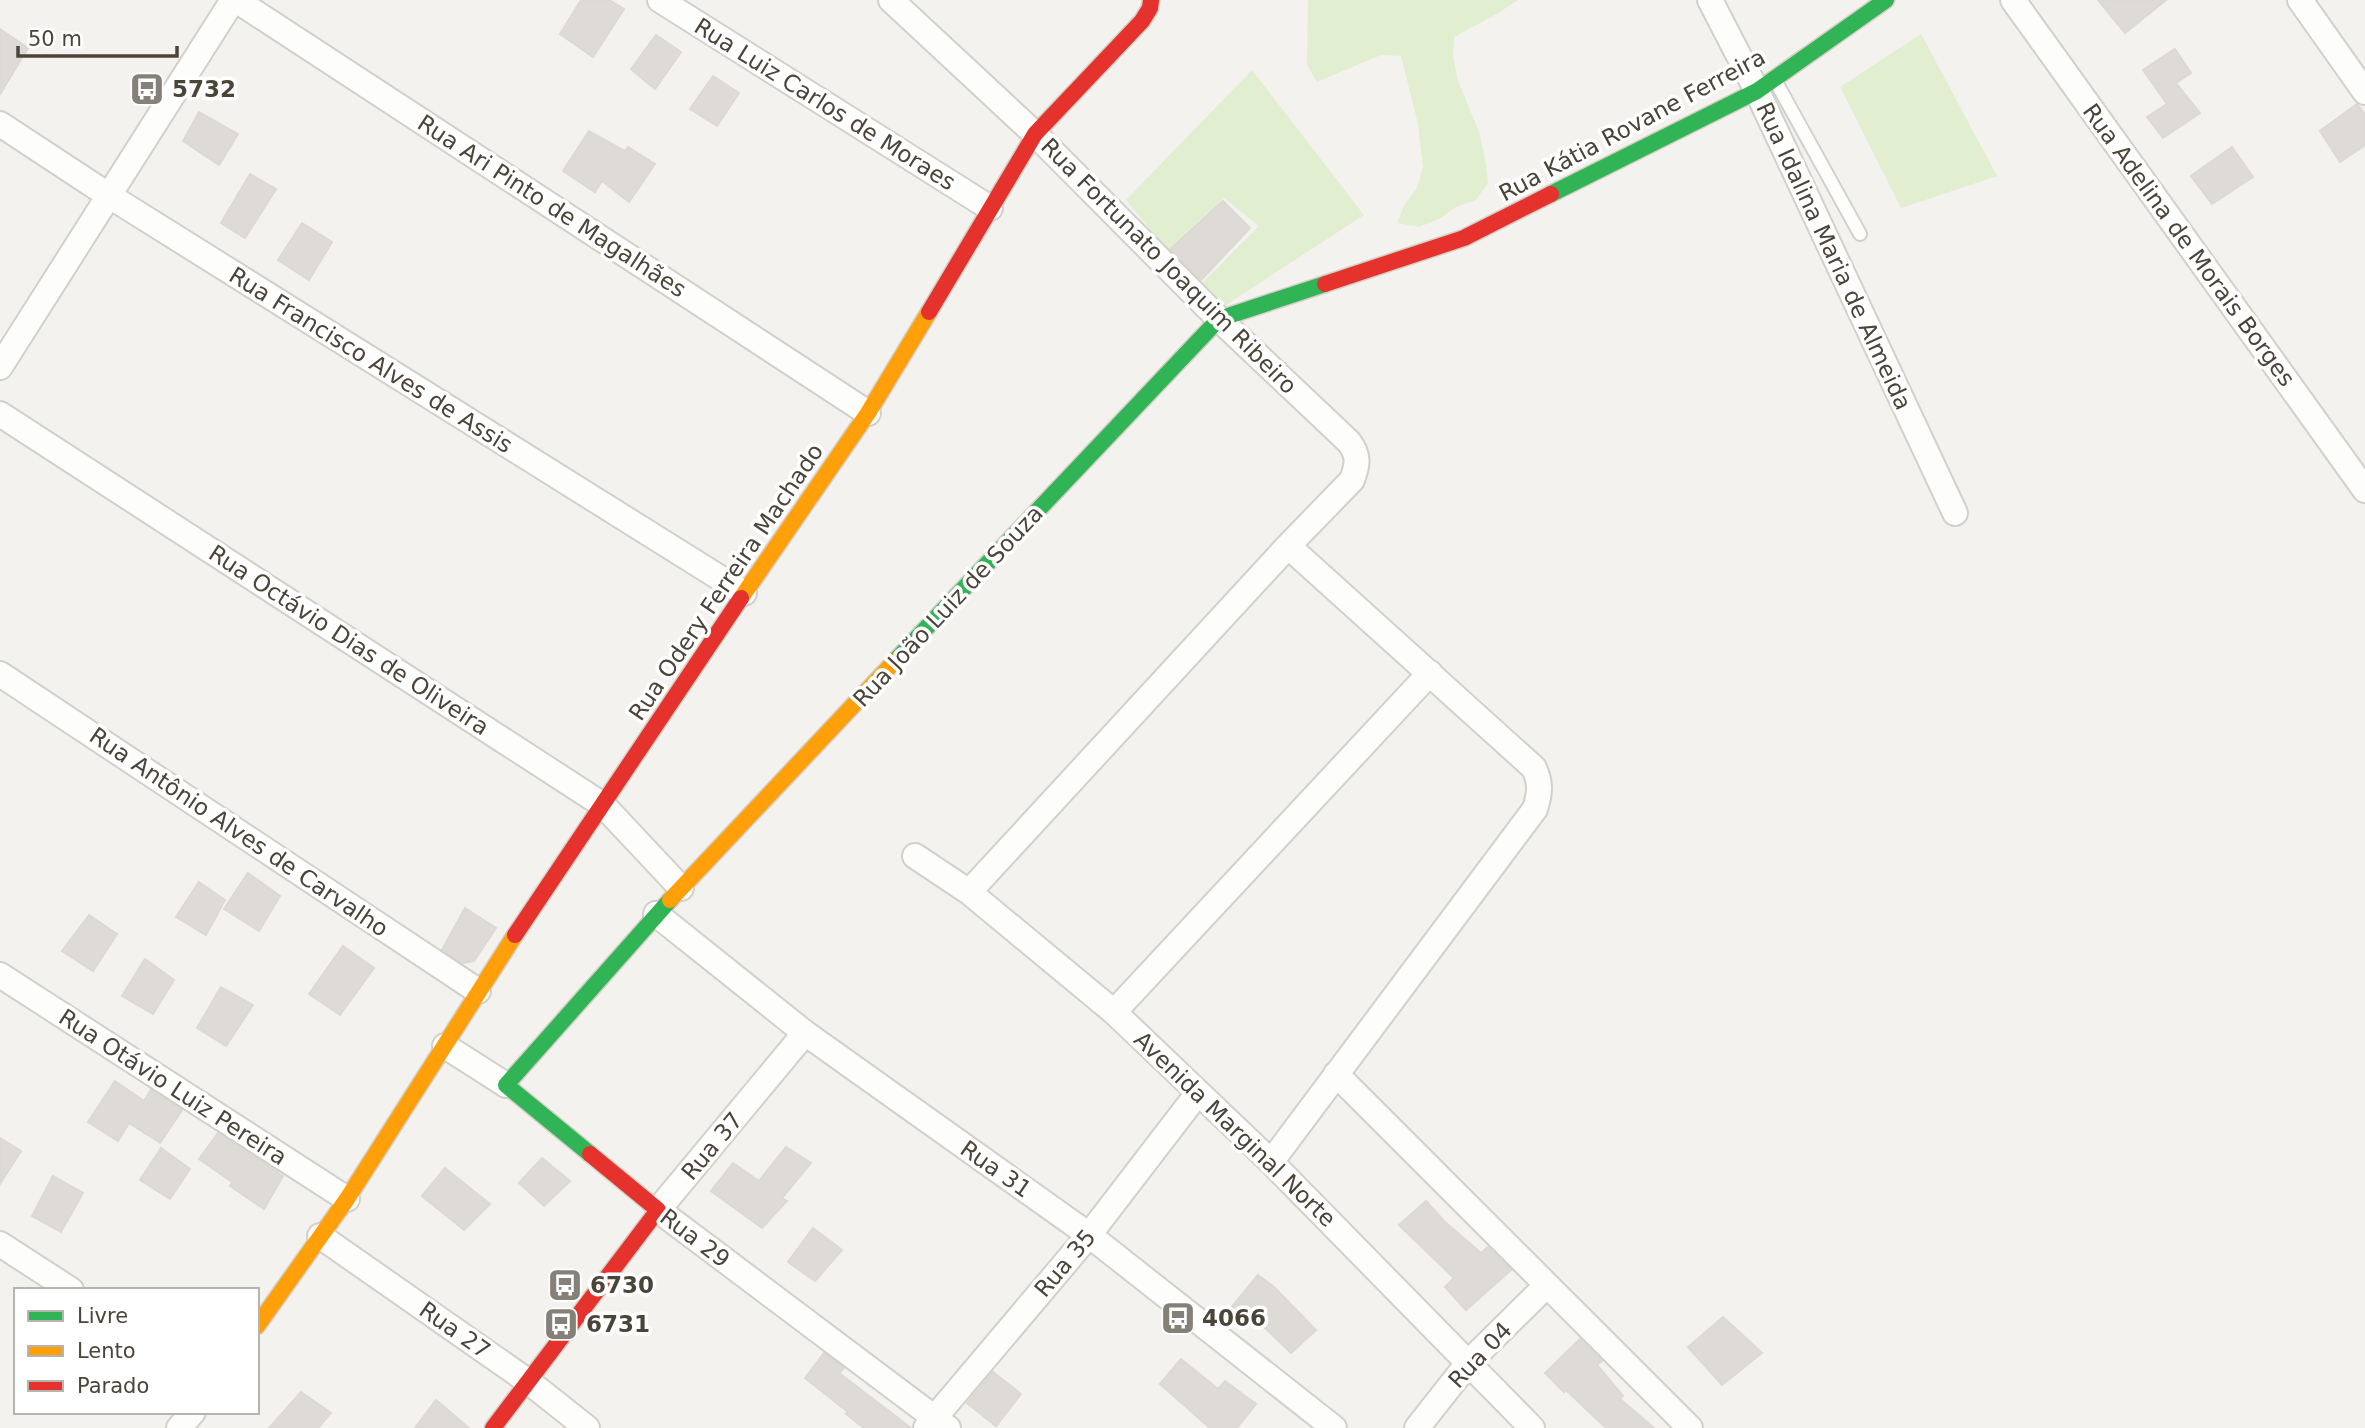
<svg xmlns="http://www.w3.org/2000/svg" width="2365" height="1428" font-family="'DejaVu Sans',sans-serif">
	<rect width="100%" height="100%" fill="#f4f2ee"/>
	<path fill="#e1eecf" d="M1308,0H1518L1495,15L1454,37L1453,57L1458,81L1479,132L1485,158L1488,183L1476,200L1456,207L1439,219L1419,227L1397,223L1405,204L1417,188L1423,167L1418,124L1401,56L1381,55L1317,82L1307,65Z
		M1921,34L1997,176L1901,208L1840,87Z
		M1252,70L1364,215L1220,309L1198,287L1259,226L1224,198L1167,250L1126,200Z"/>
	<path fill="#dedbd6" stroke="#dcd9d4" stroke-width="2" d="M581,0H609L624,9L593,57L560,34Z
		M2098,0H2166L2125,33Z
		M0,29L28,48L0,94Z
		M656,35L681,52L655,89L631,69Z
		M2175,49L2191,73L2176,83L2200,113L2163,138L2147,117L2167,104L2143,70Z
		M713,76L739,93L717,126L690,109Z
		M2357,104L2365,114V145L2340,162L2320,131Z
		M199,112L238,134L219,165L183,141Z
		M589,131L625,151L628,147L655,164L629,202L602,181L595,192L563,171Z
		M2232,147L2253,177L2212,204L2191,176Z
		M250,174L276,189L245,238L221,223Z
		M1223,201L1250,228L1201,280L1170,249Z
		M302,223L332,242L309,280L278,260Z
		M248,873L280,896L259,931L224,909Z
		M199,882L225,900L206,935L176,917Z
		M465,908L496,928L474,961L463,963L442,950Z
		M89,915L117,934L93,971L62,951Z
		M343,946L374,968L340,1015L309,994Z
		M145,959L174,980L153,1014L122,996Z
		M221,987L253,1005L226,1046L197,1028Z
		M115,1081L144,1101L151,1090L182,1110L160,1143L129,1123L118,1141L88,1122Z
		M218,1133L283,1176L264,1209L230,1186L232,1182L199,1159Z
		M0,1138L21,1151L0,1184Z
		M786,1147L811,1163L782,1198L787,1201L762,1228L711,1191L733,1163L759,1181Z
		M161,1148L190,1169L170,1199L140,1180Z
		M542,1158L570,1181L544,1206L519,1183Z
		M445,1168L490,1204L464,1230L422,1196Z
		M53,1176L83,1193L61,1232L32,1216Z
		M1426,1201L1445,1222L1481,1253L1488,1247L1511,1270L1466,1310L1445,1287L1454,1278L1399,1225Z
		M813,1228L842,1250L815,1281L788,1262Z
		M1258,1275L1274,1287L1316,1330L1291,1353L1257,1320L1252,1326L1231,1308Z
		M1723,1317L1762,1353L1722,1385L1688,1347Z
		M1580,1339L1602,1361L1597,1365L1623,1396L1620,1399L1654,1428H1606L1566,1390L1564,1392L1545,1373Z
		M824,1353L844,1368L839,1373L911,1428H864L846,1414L848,1412L805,1378Z
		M1181,1359L1218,1389L1225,1381L1256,1404L1237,1428H1210L1160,1384Z
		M993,1372L1021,1394L996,1426L967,1403Z
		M301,1392L331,1413L318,1428H269Z
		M436,1400L469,1428H415Z"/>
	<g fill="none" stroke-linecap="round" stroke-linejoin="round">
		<g stroke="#d2d0cb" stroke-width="16">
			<path id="lane" d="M1776,82L1860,234"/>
		</g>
		<g stroke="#d2d0cb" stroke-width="28">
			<path id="street" d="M236,0L868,413
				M660,0L990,208
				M891,0L1035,134L1219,319L1349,442C1359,455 1358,464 1352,480L1288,546L969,892
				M1710,0L1757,91L1955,513
				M2013,0L2365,490
				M2300,0L2365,92
				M0,124L108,195L744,593
				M0,367L233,0
				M0,414L603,805L681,888
				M0,674L478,991
				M915,856L969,892L1114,1012L1271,1162L1532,1428
				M656,914L805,1033L1089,1235L1334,1428
				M0,975L347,1199
				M1114,1012L1430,673
				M805,1033L658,1210L948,1428
				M445,1046L506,1085
				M1336,1074L1690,1428
				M1271,1162L1535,809C1540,793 1541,783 1534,768L1288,546
				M320,1236L529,1382L587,1428
				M0,1244L71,1290
				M179,1428L193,1412
				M926,1428L1089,1235L1198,1093
				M1417,1428L1469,1362L1547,1285"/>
		</g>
		<g stroke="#d3cfc5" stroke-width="19">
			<path id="fast" d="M1551,194L1757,91L1886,0
				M895,661L1219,319L1325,284
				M590,1154L506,1085L670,900"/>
		</g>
		<g stroke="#d3cfc5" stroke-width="19">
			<path id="slow" d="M741,598L868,413L929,312
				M670,900L895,661
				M257,1326L347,1199L515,935"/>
		</g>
		<g stroke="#d3cfc5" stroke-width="19">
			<path id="jam" d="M1325,284L1464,238L1551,194
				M929,312L1035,134L1142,21L1150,8L1151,0
				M515,935L741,598
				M493,1428L658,1210L590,1154"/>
		</g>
		<use href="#lane" stroke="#fdfdfc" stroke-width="12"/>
		<use href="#street" stroke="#fdfdfc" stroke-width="24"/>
		<use href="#fast" stroke="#30b455" stroke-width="16"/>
		<use href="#slow" stroke="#ff9f0a" stroke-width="16"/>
		<use href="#jam" stroke="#e5322d" stroke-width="16"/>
	</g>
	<defs>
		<g id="bus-square" transform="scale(1.75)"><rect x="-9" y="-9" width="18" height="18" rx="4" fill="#868178" stroke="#fff"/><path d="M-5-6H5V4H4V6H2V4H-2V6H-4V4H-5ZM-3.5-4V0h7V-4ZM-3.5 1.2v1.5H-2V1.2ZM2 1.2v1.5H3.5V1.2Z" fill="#fff"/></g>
	</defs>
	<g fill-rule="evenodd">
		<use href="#bus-square" x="147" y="89"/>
		<use href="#bus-square" x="565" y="1285"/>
		<use href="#bus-square" x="1178" y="1318"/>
		<use href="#bus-square" x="561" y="1324"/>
	</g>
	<g text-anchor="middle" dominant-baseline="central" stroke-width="7" stroke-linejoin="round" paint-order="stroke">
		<g font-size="23" font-weight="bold" fill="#4b4439" stroke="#fff" text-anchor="start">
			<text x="172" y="89">5732</text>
			<text x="590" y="1285">6730</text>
			<text x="1202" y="1318">4066</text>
			<text x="586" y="1324">6731</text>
		</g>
		<g font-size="23" fill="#4b4439" stroke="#fff">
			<text transform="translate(825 104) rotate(32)">Rua Luiz Carlos de Moraes</text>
			<text transform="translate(1632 125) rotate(-28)">Rua Kátia Rovane Ferreira</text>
			<text transform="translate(552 206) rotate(33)">Rua Ari Pinto de Magalhães</text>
			<text transform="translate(2189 245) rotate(54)">Rua Adelina de Morais Borges</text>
			<text transform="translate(1834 256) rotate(65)">Rua Idalina Maria de Almeida</text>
			<text transform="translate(1169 266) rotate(45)">Rua Fortunato Joaquim Ribeiro</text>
			<text transform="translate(371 360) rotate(32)">Rua Francisco Alves de Assis</text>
			<text transform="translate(726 582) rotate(-56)">Rua Odery Ferreira Machado</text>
			<text transform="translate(948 606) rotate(-47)">Rua João Luiz de Souza</text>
			<text transform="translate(349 640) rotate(33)">Rua Octávio Dias de Oliveira</text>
			<text transform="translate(239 832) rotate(34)">Rua Antônio Alves de Carvalho</text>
			<text transform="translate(173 1087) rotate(33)">Rua Otávio Luiz Pereira</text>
			<text transform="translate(1235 1129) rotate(44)">Avenida Marginal Norte</text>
			<text transform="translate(712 1146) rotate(-50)">Rua 37</text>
			<text transform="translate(996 1169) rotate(35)">Rua 31</text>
			<text transform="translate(695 1238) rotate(37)">Rua 29</text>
			<text transform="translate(1065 1263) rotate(-50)">Rua 35</text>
			<text transform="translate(455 1330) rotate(35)">Rua 27</text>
			<text transform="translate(1480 1355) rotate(-47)">Rua 04</text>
		</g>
	</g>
	<rect x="14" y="1288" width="245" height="126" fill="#ffffff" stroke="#b7b4b0" stroke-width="2"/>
	<rect x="28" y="1311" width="35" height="10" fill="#30b455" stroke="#b7b4b0" stroke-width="2"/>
	<text x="77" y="1323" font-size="21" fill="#4b4439">Livre</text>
	<rect x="28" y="1346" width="35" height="10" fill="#ff9f0a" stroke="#b7b4b0" stroke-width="2"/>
	<text x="77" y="1358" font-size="21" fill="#4b4439">Lento</text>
	<rect x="28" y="1381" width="35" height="10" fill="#e5322d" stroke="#b7b4b0" stroke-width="2"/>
	<text x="77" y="1393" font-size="21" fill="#4b4439">Parado</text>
	<path d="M18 46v10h159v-10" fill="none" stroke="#4b4439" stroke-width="3.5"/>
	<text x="28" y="46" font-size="21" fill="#4b4439" stroke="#ffffff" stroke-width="5" paint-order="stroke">50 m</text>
</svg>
